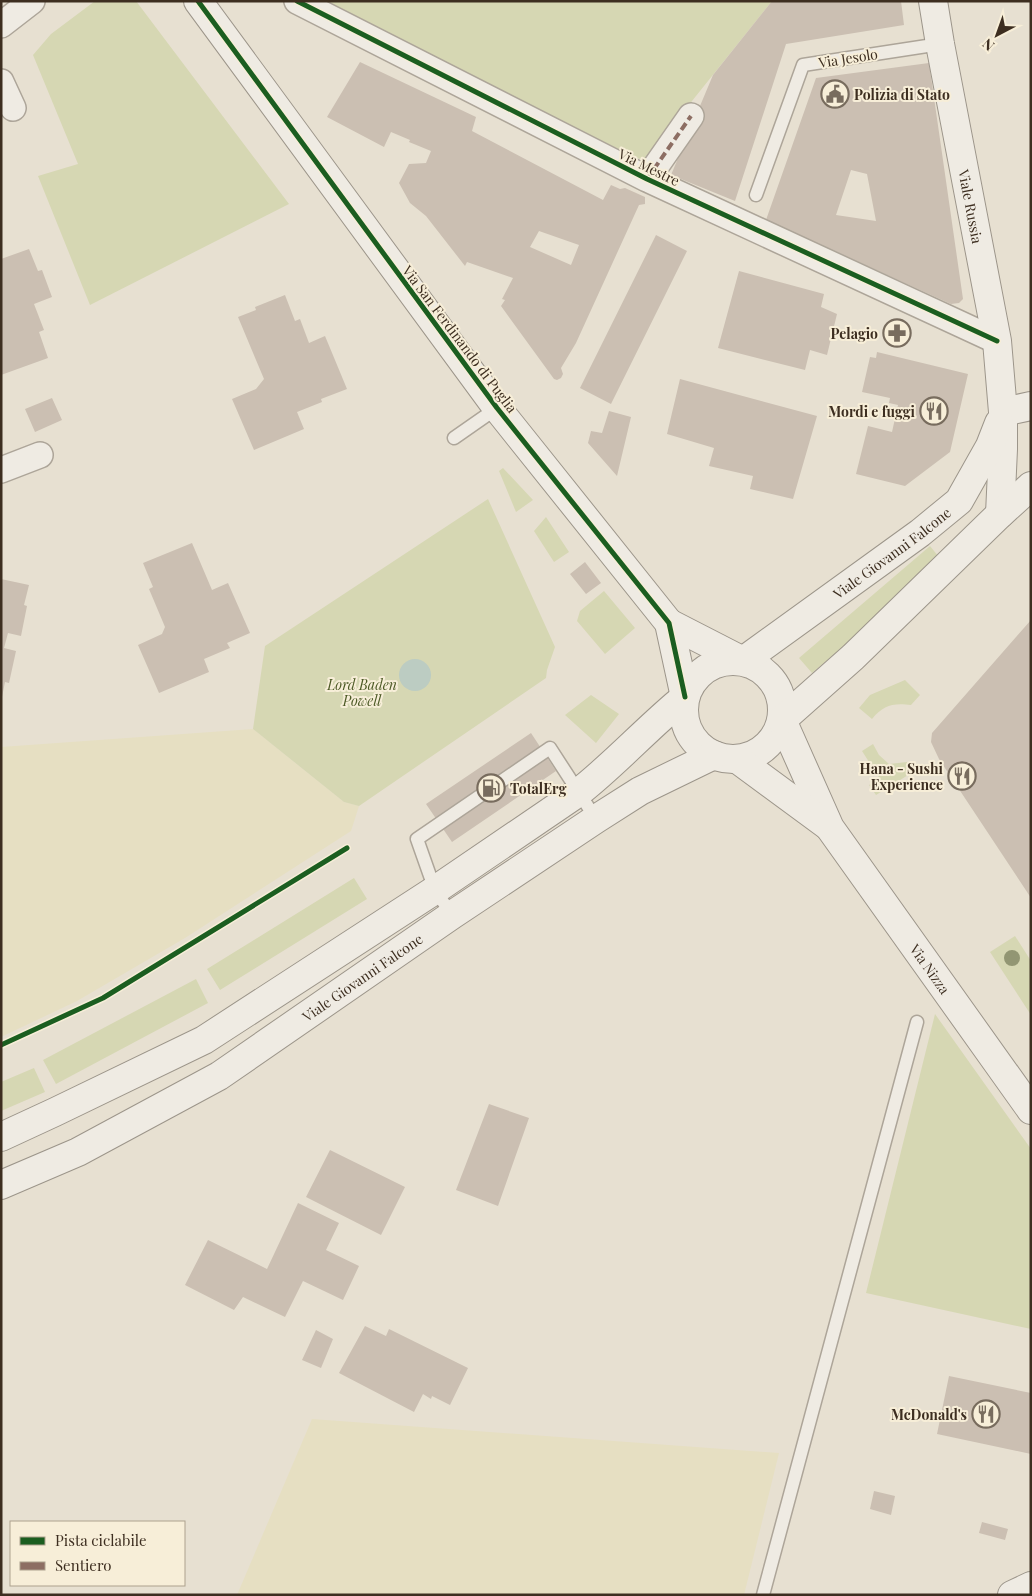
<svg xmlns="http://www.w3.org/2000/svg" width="1032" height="1596" font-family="'Playfair Display',serif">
	<rect width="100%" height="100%" fill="#e7e0d1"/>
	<path fill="#e6dfc2" d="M253,729L344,802L359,806L351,831L185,938L77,1001L1,1037V747Z
		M312,1419L779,1453L744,1595H237Z"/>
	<path fill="#d6d7b3" d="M95,1H136L289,204L90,305L38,176L78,164L33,55L51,34Z
		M326,1H772L644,161L415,53Z
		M503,468L533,500L516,512L499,471Z
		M488,499L555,647L547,670L546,678L359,806L344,802L253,729L265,646Z
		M546,517L569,552L554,562L534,531Z
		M930,546L943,562L812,673L799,658Z
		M604,591L635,628L605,654L577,621L580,611Z
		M905,680L920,695L911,705C892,703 884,705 872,719L859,708L870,695Z
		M591,695L619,714L596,743L565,715Z
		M873,744L879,755L889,764L907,762L913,772L876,795L869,785L880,779L862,751Z
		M354,878L367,899L220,990L207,969Z
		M1015,936L1031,961V1015L990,952Z
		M196,979L208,1003L56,1084L43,1060Z
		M935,1014L1031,1149V1329L866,1293Z
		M34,1068L45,1092L1,1111V1082Z"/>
	<path fill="#bcccc2" d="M399 675a16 16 0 1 1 32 0a16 16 0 1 1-32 0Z"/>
	<path fill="#cbbfb2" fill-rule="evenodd" d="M772,1H901L904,25L786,44L735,201L671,175L713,75Z
		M360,62L476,117L472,131L603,200L611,185L620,189L625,188L645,197V204L639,205L576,343L561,368L563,374L561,378L557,380L554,379L501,306L505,300L502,299L513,278L467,262L465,266L426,216L410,203L399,183L409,164L426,163L431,151L409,142L410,140L391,132L384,147L327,117ZM539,231L579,245L571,265L530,247Z
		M929,63L963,299L959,303L951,304L766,220L816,78ZM851,170L867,174L876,221L836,215Z
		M656,235L687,251L611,404L580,388Z
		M29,249L38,271L42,270L52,297L34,304L44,330L39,332L48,358L1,375V259Z
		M739,271L824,294L821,307L837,314L827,355L810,350L805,370L718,348Z
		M285,295L295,321L300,319L309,343L325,336L347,389L321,399L322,402L297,412L304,429L254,450L232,399L256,389L264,379L238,317L256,310L255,307Z
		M877,352L968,374L950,452L905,486L856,474L868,426L892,432L898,405L889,403L890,398L862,392L870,357L876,358Z
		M680,379L817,416L793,499L750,489L753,476L709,466L714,448L667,434Z
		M52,398L62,420L35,432L25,409Z
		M609,411L631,417L617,476L588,443L591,431L602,433Z
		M192,543L212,590L228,583L250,633L227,643L230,648L204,659L209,672L159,693L138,645L162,634L165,627L149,589L153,587L143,563Z
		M585,562L601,583L586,594L570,574Z
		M1,579L29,585L24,605L27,606L21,636L8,633L4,648L16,651L9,683L5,682L2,697Z
		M1031,620V898L939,759L931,742L932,733Z
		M531,733L556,771L452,842L426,804Z
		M489,1104L529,1118L498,1206L456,1190Z
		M330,1150L405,1187L381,1235L306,1197Z
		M298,1203L339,1223L326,1250L359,1266L343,1300L303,1281L285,1317L243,1297L234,1310L185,1285L208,1240L267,1269Z
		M365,1326L386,1336L389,1329L468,1368L450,1405L432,1396L431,1399L423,1394L414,1412L339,1373Z
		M316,1330L333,1339L321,1368L302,1360Z
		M949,1376L1031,1393V1454L937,1434Z
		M874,1491L895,1496L891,1515L870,1509Z
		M982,1522L1008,1529L1005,1540L979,1533Z"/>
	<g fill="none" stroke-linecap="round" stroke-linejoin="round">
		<g stroke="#ada599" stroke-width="15">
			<path id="lane" d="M756,195L803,65L940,44
				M454,438L497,408
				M452,915L435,890L417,839L550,748L596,819
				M763,1595L917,1022"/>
		</g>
		<g stroke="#ada599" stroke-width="28">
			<path id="street" d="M297,1L647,179L997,341
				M1,25L32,1
				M1,82L13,108
				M647,179L691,116
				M1,470L40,455"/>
		</g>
		<g stroke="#9c958a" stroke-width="30">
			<g id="secondary">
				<path d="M198,1L497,408L669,623L685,697"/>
				<path id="s1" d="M933,1L940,44L997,341L1003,412V449L1000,514"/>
				<path d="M1003,412L1031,406"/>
				<path d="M669,623L743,661"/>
				<circle cx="733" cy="710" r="49"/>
				<path id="s2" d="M743,661L920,533L959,501L990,446L999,423"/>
				<path id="s3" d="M782,720L830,828L1031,1110"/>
				<path d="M782,720L853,657L1000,514L1031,486"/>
				<path d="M737,759L828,826"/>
				<path d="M1,1137L55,1112L204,1040L435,890L579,792C616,763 648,727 685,697"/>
				<path id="s4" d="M1,1185L78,1152L219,1076L452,915L596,819L640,791L714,755"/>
				<path d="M1012,1595L1031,1586"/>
			</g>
		</g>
		<use href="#lane" stroke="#efebe3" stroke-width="12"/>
		<use href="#street" stroke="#efebe3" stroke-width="25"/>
		<use href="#secondary" stroke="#efebe3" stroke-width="28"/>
		<path stroke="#8d6e63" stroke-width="4" stroke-dasharray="8 4" stroke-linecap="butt" d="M647,179L691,116"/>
		<g stroke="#f7eed8" stroke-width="8">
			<path id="cycleway" d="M198,1L497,408L669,623L685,697
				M297,1L647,179L997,341
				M1,1045L103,998L347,848"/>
		</g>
		<use href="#cycleway" stroke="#1b5e20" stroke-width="5"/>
	</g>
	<circle fill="#929673" cx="1012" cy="958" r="8"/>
	<defs>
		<g id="civic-ring" transform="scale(1.4375)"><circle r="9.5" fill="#f7eed8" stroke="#786c5e" stroke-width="1.5"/><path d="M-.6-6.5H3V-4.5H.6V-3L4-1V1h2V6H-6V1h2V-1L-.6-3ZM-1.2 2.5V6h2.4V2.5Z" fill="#786c5e"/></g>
		<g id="pharmacy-ring" transform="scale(1.4375)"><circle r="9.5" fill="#f7eed8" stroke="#786c5e" stroke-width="1.5"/><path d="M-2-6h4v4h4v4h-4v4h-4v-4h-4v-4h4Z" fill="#786c5e"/></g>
		<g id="restaurant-ring" transform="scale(1.4375)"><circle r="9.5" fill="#f7eed8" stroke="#786c5e" stroke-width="1.5"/><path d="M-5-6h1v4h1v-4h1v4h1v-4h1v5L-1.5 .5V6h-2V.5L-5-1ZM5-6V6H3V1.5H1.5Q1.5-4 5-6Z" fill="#786c5e"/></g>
		<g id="fuel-ring" transform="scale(1.4375)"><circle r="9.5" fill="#f7eed8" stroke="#786c5e" stroke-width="1.5"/><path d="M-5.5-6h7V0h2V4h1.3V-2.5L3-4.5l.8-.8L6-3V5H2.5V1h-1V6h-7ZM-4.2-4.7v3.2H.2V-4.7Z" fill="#786c5e"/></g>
	</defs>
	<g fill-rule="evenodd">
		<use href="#civic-ring" x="835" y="94"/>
		<use href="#pharmacy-ring" x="897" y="333"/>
		<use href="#restaurant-ring" x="934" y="411"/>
		<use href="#restaurant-ring" x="962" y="776"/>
		<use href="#fuel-ring" x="491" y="788"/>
		<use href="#restaurant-ring" x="986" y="1414"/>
	</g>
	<g text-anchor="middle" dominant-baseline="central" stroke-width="4" stroke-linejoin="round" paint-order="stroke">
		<g font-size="14" fill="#3d2e20" stroke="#f7eed8">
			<text transform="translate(848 58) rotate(-9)">Via Jesolo</text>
			<text transform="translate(649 167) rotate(26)">Via Mestre</text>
			<text stroke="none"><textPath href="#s1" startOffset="209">Viale Russia</textPath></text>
			<text transform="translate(460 339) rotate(53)">Via San Ferdinando di Puglia</text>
			<text stroke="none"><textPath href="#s2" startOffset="184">Viale Giovanni Falcone</textPath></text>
			<text stroke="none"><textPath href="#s3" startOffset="291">Via Nizza</textPath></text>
			<text stroke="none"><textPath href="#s4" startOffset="418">Viale Giovanni Falcone</textPath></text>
		</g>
		<g font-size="14" font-weight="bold" fill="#3d2e20" stroke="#f7eed8" text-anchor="end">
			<text x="854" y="94" text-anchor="start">Polizia di Stato</text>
			<text x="878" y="333">Pelagio</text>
			<text x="915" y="411">Mordi e fuggi</text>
			<text x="943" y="768">Hana - Sushi<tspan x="943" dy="16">Experience</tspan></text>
			<text x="510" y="788" text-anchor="start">TotalErg</text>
			<text x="967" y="1414">McDonald's</text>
		</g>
		<g font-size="14" font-style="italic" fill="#4d5a26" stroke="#f7eed8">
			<text x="362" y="684">Lord Baden<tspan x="362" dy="16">Powell</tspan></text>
		</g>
	</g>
	<rect width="1032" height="1596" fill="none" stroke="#3d2e20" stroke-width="5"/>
	<rect x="10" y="1521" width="175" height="65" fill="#f7eed8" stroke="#ada18e"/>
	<rect x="20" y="1537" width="25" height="8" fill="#1b5e20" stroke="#ada18e"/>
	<text x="55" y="1546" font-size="15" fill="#3d2e20">Pista ciclabile</text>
	<rect x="20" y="1562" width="25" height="8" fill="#8d6e63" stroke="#ada18e"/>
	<text x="55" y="1571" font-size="15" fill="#3d2e20">Sentiero</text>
	<g transform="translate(997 35) rotate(221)" stroke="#f7eed8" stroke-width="4" paint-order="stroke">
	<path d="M0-4L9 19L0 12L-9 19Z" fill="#3d2e20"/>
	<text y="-8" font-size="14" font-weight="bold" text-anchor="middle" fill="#3d2e20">N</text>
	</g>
</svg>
